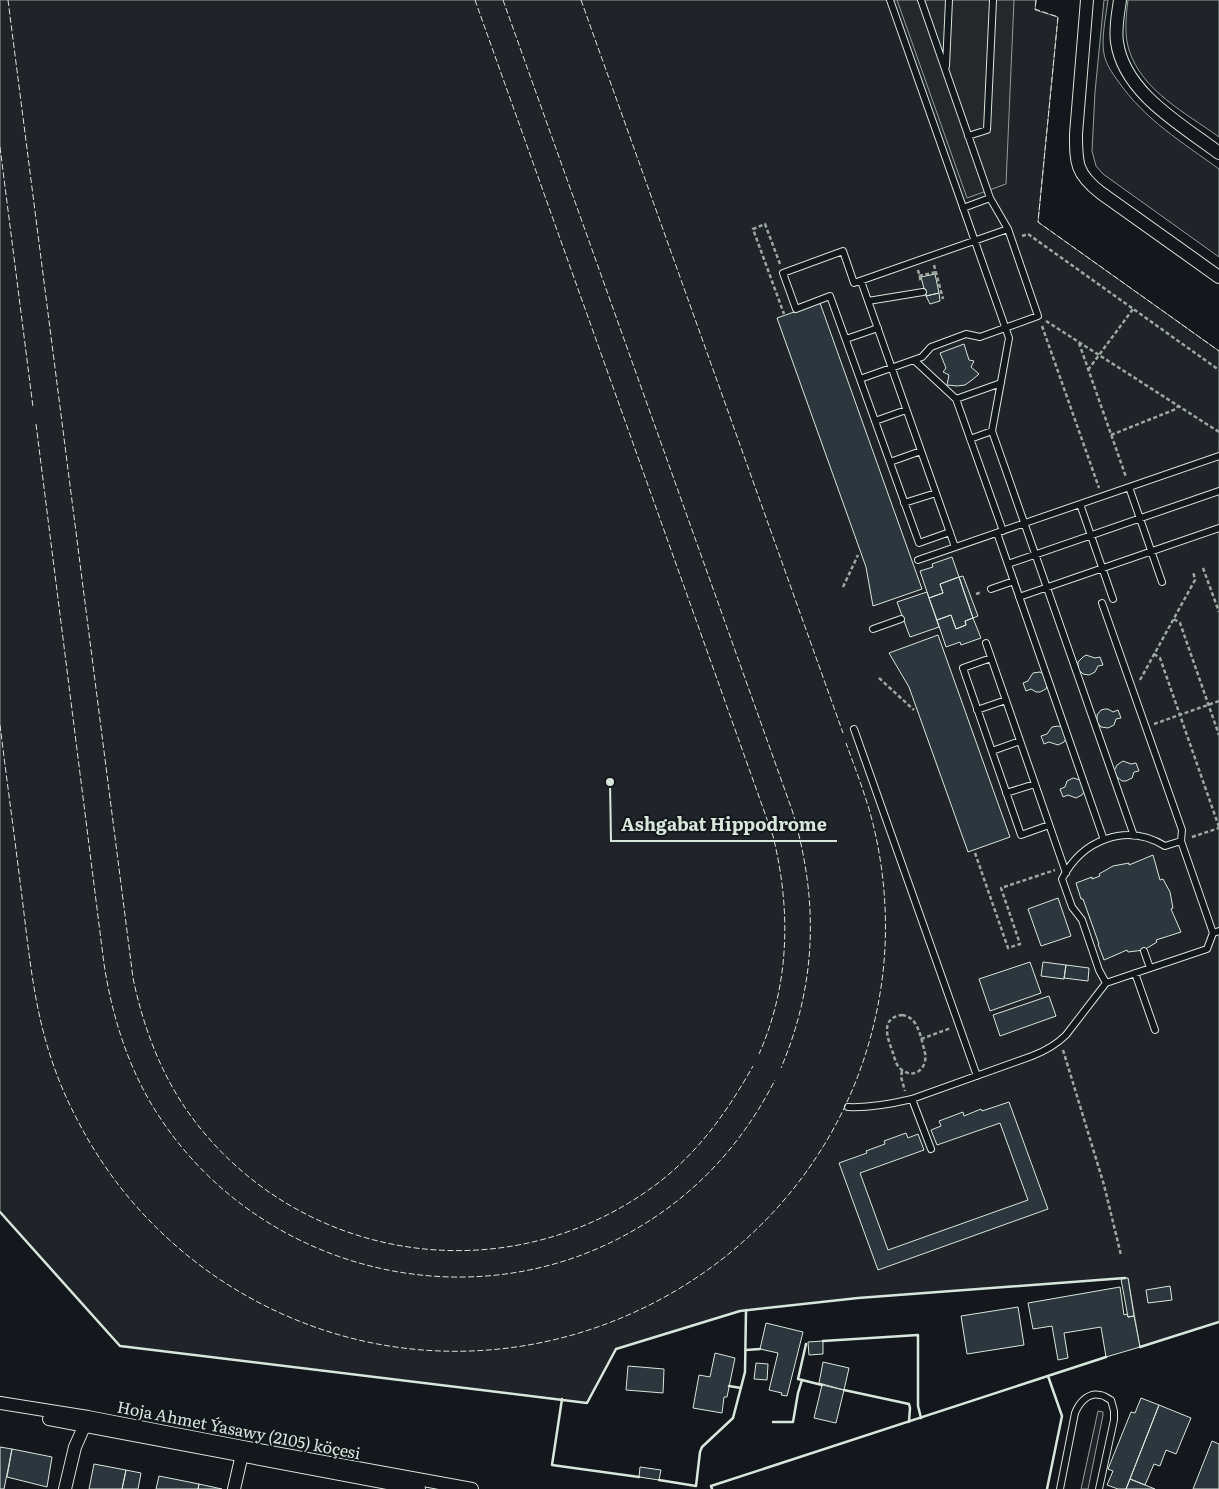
<svg xmlns="http://www.w3.org/2000/svg" width="1219" height="1489" font-family="Literata,serif">
	<rect width="100%" height="100%" fill="#14181c"/>
	<path fill="#202428" stroke="#939e99" d="M0,0H1036L1035,10L1058,17L1038,222L1219,351V1322L1140,1347L1128,1278L858,1298L740,1311L616,1349L587,1403L120,1346L0,1212Z
		M1104,0H1108C1106,16 1101,38 1104,54C1106,64 1112,73 1118,81C1145,120 1182,142 1219,169V257L1103,174L1096,166L1092,151L1095,92Z
		M1128,0H1219V137C1186,113 1142,91 1129,50C1124,34 1126,16 1128,0Z
		M1098,1411L1103,1412V1415L1088,1489H1081Z"/>
	<path fill="#24282b" stroke="#939e99" d="M897,0H1014L1006,184L967,198Z"/>
	<path fill="#2c363c" stroke="#d8e6dc" d="M935,274L939,293L926,296L921,277Z
		M939,293L940,301L930,304L926,296Z
		M820,303L922,589L873,606L866,567L777,318Z
		M964,344L969,360L974,361L971,367L979,374L972,380L965,385L957,386L947,385L949,375L943,372L946,368L940,353Z
		M952,557L959,577L940,584L943,593L929,598L920,571L933,567L932,564Z
		M963,576L978,616L973,618L959,577Z
		M959,577L973,618L965,621L966,625L956,629L951,615L937,620L929,598L943,593L940,584Z
		M927,592L939,627L910,637L897,602Z
		M951,615L956,629L966,625L965,621L973,618L981,638L961,645L960,642L946,647L937,620Z
		M938,635L1010,837L968,852L909,687L889,653Z
		M1086,655L1095,658L1100,657L1103,665L1098,666L1095,672L1089,675L1083,674L1078,669V662L1083,657Z
		M1040,672L1043,674L1047,686L1046,689L1040,692H1036L1031,689L1026,691L1023,683L1028,681L1031,676L1033,673Z
		M1105,709H1108L1113,712L1118,710L1121,718L1116,719L1114,725L1108,728L1101,727L1097,722V715L1101,710Z
		M1058,726L1062,727L1066,739L1064,742L1058,745L1049,742L1044,744L1041,736L1047,734L1052,727Z
		M1123,761L1131,764L1136,763L1139,771L1134,772L1132,778L1126,781H1122L1117,777L1114,771L1117,765Z
		M1073,778L1080,780L1084,792L1082,795L1076,798L1068,795L1063,797L1060,789L1065,787L1067,781Z
		M1153,855L1160,880L1163,879L1170,892L1173,908L1171,909L1181,932L1156,940L1157,942L1144,950L1128,952L1127,950L1104,960L1098,944H1099L1083,899H1081L1076,883L1092,877V879L1100,876L1099,874L1113,866L1129,863V865Z
		M1058,898L1071,936L1041,946L1028,909Z
		M1030,962L1041,993L990,1011L979,979Z
		M1043,962L1066,965L1064,979L1041,976Z
		M1066,965L1089,968L1088,981L1064,978Z
		M1049,996L1056,1016L1000,1036L993,1015Z
		M1009,1102L1048,1209L878,1270L839,1163L867,1153L866,1151L885,1144L884,1141L906,1133L908,1138L918,1134L924,1150L860,1173L888,1250L1028,1200L1000,1123L937,1145L931,1130L941,1126L939,1121L963,1112L964,1116L981,1109L982,1111Z
		M1128,1278L1134,1316L1128,1317L1121,1279Z
		M1170,1286L1172,1300L1148,1303L1146,1290Z
		M1120,1287L1124,1315L1127,1314L1128,1317L1134,1316L1140,1347L1106,1357L1101,1327L1064,1333L1068,1358L1058,1360L1052,1326L1033,1329L1028,1303Z
		M1018,1307L1024,1345L967,1354L961,1316Z
		M766,1323L803,1332L787,1396L781,1395L782,1393L769,1390L778,1353L760,1349Z
		M823,1341V1354L809,1355L808,1342Z
		M715,1353L735,1358L727,1397H724L722,1413L693,1408L699,1375L710,1377Z
		M823,1362L849,1368L844,1390L819,1383Z
		M756,1363L768,1364L767,1380L754,1379Z
		M628,1366L664,1369L663,1393L626,1390Z
		M822,1385L844,1390L836,1423L814,1418Z
		M1141,1398L1159,1405L1126,1489H1118L1107,1485L1113,1471L1108,1469L1131,1412L1135,1413Z
		M1159,1405L1191,1418L1176,1454L1166,1450L1160,1466L1154,1464L1145,1485L1130,1479Z
		M1212,1441L1219,1444V1489H1193Z
		M0,1447L12,1449L4,1489H0Z
		M12,1449L52,1457L47,1487L7,1477Z
		M94,1464L126,1470L122,1489H89Z
		M640,1467L661,1470L659,1480L639,1477Z
		M126,1470L141,1473L138,1489H122Z
		M159,1476L199,1484L198,1489H156Z
		M1130,1479L1155,1489H1126Z
		M199,1484L222,1489H198Z"/>
	<g fill="none" stroke-linecap="round" stroke-linejoin="round">
		<g stroke="#d8e6dc" stroke-width="8">
			<path id="service" d="M890,0L1009,338L992,431L1134,836
				M946,66L949,0
				M968,136L987,130L993,0
				M963,208L990,198
				M861,281L955,547
				M868,301L923,292
				M846,339L878,328
				M914,360L956,399L1003,531
				M860,379L922,357L931,347L966,334L980,337L1038,316L1008,229L990,198L921,0
				M956,399L1001,383
				M875,421L906,410
				M970,439L992,431
				M890,462L921,451
				M1129,487L1162,582
				M904,503L936,493
				M1080,504L1113,599
				M950,532L919,543L830,296L796,309L783,273L843,251L854,283L1008,229
				M997,533L1104,840
				M918,560L1219,456
				M1008,564L1219,491
				M991,589L1014,581
				M1019,597L1219,528
				M1102,603L1182,830L1181,841L1213,933
				M873,629L901,619
				M986,643L1066,873
				M991,658L963,668L1021,835L1049,825
				M977,710L1006,700
				M854,729L977,1076
				M992,751L1020,741
				M1006,793L1035,784
				M1144,951L1150,968
				M1135,973L1155,1030
				M1106,983L1099,970L1082,920L1072,907L1062,879C1082,840 1126,822 1165,846L1181,841
				M912,1099L931,1149
				M848,1107C870,1108 891,1104 912,1099L1032,1056C1045,1051 1056,1045 1066,1035L1106,983L1207,949L1213,933L1219,931
				M1060,1489L1075,1413C1079,1403 1088,1392 1100,1395C1104,1395 1108,1399 1111,1400L1114,1411V1420L1099,1489"/>
		</g>
		<g stroke="#d8e6dc" stroke-width="14">
			<path id="minor" d="M1087,0L1076,134C1076,163 1076,174 1101,193L1219,277
				M1120,0C1118,14 1115,28 1117,42C1124,93 1182,125 1219,153
				M0,1403L88,1417L243,1447L472,1489
				M49,1419L419,1489
				M65,1489L75,1447L87,1420
				M234,1489L243,1450"/>
		</g>
		<path stroke="#9da8a2" stroke-width="2.5" stroke-dasharray="4 2.5" stroke-linecap="butt" d="M1022,236L1028,234L1219,370
			M780,264L765,224L753,229L784,314
			M934,265L943,299
			M918,270L921,282
			M919,276L936,272
			M1046,321L1219,432
			M1042,326L1099,488
			M1079,343L1126,477
			M1088,370L1133,309
			M1111,435L1176,409L1178,406
			M1203,568L1219,612
			M843,587L858,555
			M976,594L982,592
			M1174,619L1180,623L1219,735
			M1154,654L1160,658L1219,827
			M879,678L914,710
			M1140,680L1195,580L1193,571
			M1154,724L1219,701
			M1192,837L1219,828
			M975,853L1008,948L1020,944L1001,888L1055,870
			M902,1015C919,1017 921,1039 925,1053C928,1067 915,1080 902,1070C896,1066 895,1059 893,1053C888,1039 879,1018 902,1015Z
			M921,1039L951,1028
			M1063,1050L1104,1185L1121,1255
			M902,1071L901,1077L905,1091"/>
		<use href="#service" stroke="#14181c" stroke-width="6"/>
		<use href="#minor" stroke="#14181c" stroke-width="12"/>
		<path stroke="#d8e6dc" stroke-width="1" stroke-dasharray="6 2.5" stroke-linecap="butt" d="M8,0L133,978C143,1026 160,1072 188,1112C294,1261 501,1295 650,1189C695,1157 726,1114 753,1066
			M475,0L773,836C791,909 790,984 759,1054
			M503,0L792,810C819,899 817,983 781,1068
			M581,0L843,733
			M1036,0L1035,9L1058,17L1038,222L1219,351
			M0,147L33,407
			M36,424L104,964C112,1015 127,1065 155,1110C257,1273 476,1327 641,1226C699,1191 744,1141 775,1080
			M0,725C7,782 15,840 22,897C27,937 31,978 40,1018C48,1054 61,1090 79,1123C118,1198 180,1260 254,1300C519,1443 849,1272 883,972C889,918 884,861 869,809C862,786 854,765 846,743"/>
		<path stroke="#d8e6dc" stroke-width="2.5" d="M0,1212L120,1346L587,1403L616,1349L740,1311L858,1298L1125,1278
			M823,1341L918,1335V1406L921,1418
			M806,1344L798,1379L822,1385
			M1140,1347L1219,1322
			M746,1350L760,1349
			M729,1386L741,1388
			M844,1390L909,1404L910,1408L909,1422
			M562,1399L552,1465L639,1477
			M773,1422H793L798,1393L802,1380
			M659,1480L696,1486L700,1452L702,1447L733,1418L745,1372L746,1310
			M712,1489L711,1486L1106,1357
			M1047,1489L1062,1416L1048,1376"/>
	</g>
	<g text-anchor="middle" dominant-baseline="central" stroke-width="4" stroke-linejoin="round" paint-order="stroke">
		<g font-size="16" fill="#d8e6dc" stroke="#14181c">
			<text transform="translate(239 1429) rotate(11)">Hoja Ahmet Ýasawy (2105) köçesi</text>
		</g>
	</g>
	<path fill="none" stroke="#d8e6dc" stroke-width="2" d="M610 782L611 841H837"/>
	<circle fill="#d8e6dc" stroke="#14181c" stroke-width="2" cx="610" cy="782" r="5"/>
	<g font-size="18" text-anchor="middle" font-weight="bold" fill="#d8e6dc" stroke="#14181c" stroke-width="4" stroke-linejoin="round" paint-order="stroke">
		<text x="724" y="831">Ashgabat Hippodrome</text>
	</g>
</svg>
